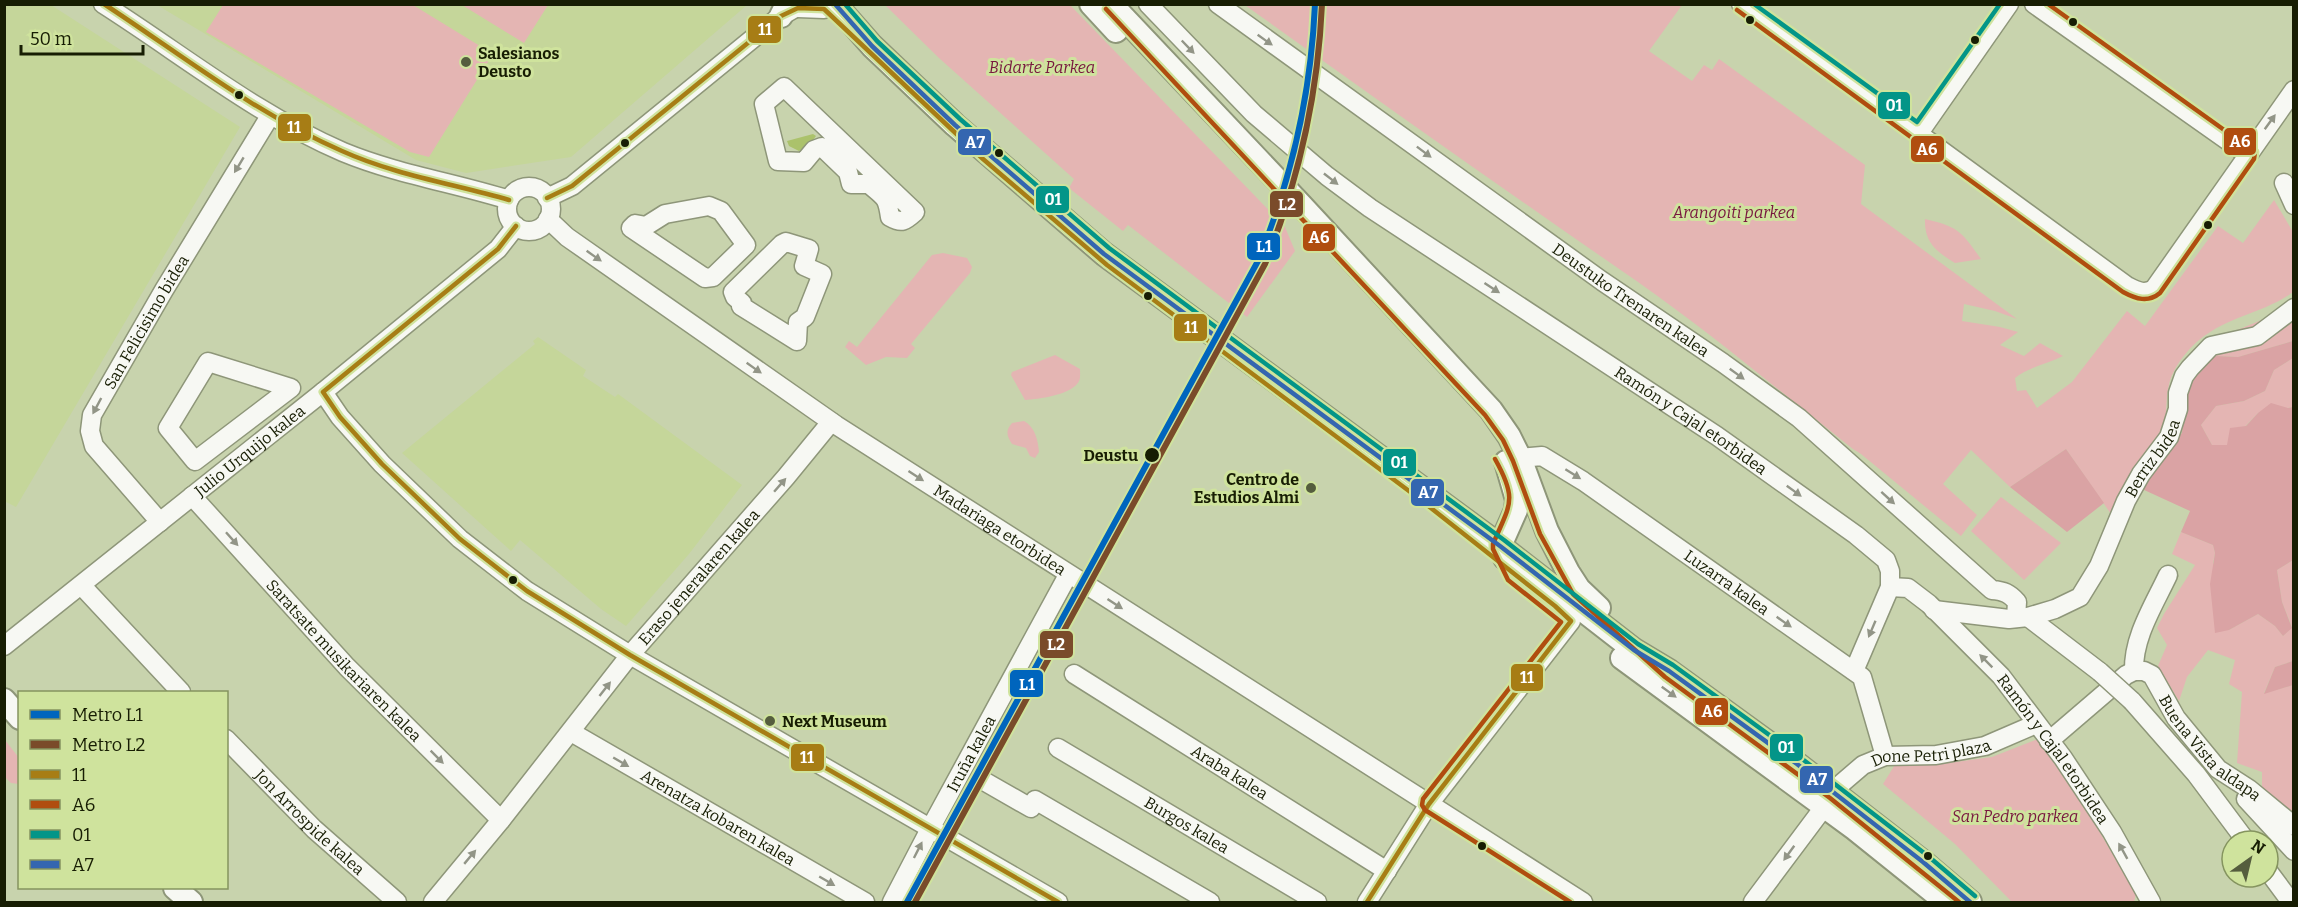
<svg xmlns="http://www.w3.org/2000/svg" width="2298" height="907" font-family="Bitter,serif">
	<rect width="100%" height="100%" fill="#c8d3ad"/>
	<path fill="#c5d69a" d="M5,4L51,5L240,127L16,507L4,501Z
		M157,5H747L571,157L466,173L416,160Z
		M538,337L586,370L583,376L615,397L618,394L742,485L689,554L626,626L601,609L520,540L511,551L402,453L535,344L533,341Z"/>
	<path fill="#e4b5b3" d="M223,5H413L493,54L429,157L410,152L206,32Z
		M462,5H548L524,43Z
		M885,5H1070L1285,227L1295,251L1247,317L1128,225L1123,231L1069,188L1074,179L939,58Z
		M1245,5H1682L1649,51L1692,81L1704,65L1712,70L1719,59L1865,165L1861,204L2017,319L1995,311L1964,304L1962,321L2000,327L2018,332L2000,345L2024,356L2040,343L2063,356C2047,364 2029,367 2015,378L2017,391L2026,390L2037,408L2072,382L2127,311L2145,326L2218,226L2243,243L2274,200L2293,232V292C2264,313 2228,316 2199,340C2187,350 2172,369 2169,385C2165,399 2168,413 2163,426C2152,457 2128,486 2111,514L2066,449L2010,487L1971,450L1943,484L1977,515L1961,536L1861,454L1853,449C1782,393 1712,334 1638,282C1506,191 1375,98 1245,5Z
		M1925,219C1959,227 1961,231 1981,259L1955,263C1937,252 1924,243 1925,219Z
		M943,253L967,258L972,267L970,273L911,344L915,348L907,358L886,357L866,365L845,347L849,341L857,347L932,255Z
		M2293,307V341L2238,357L2216,356L2198,368L2216,345L2235,331Z
		M1055,355L1080,369C1080,375 1081,380 1077,384C1068,395 1039,399 1025,400L1011,375L1012,372Z
		M2293,358V407L2258,413L2227,445H2212L2201,425L2216,406L2244,401L2265,391L2274,370Z
		M1024,421C1035,427 1038,440 1039,452L1035,458L1030,456L1026,448L1012,444C1007,436 1005,431 1012,423Z
		M2001,497L2061,543L2024,580L1971,531Z
		M2181,532L2213,545L2215,553L2213,563L2229,630L2258,614L2275,626L2283,636L2292,627L2282,602L2277,570L2293,560V661L2275,667L2264,693L2293,685V815L2262,789V772L2237,763L2242,692L2229,684L2235,660L2208,650L2187,677L2179,701L2158,666L2167,645L2157,628L2164,614L2195,565L2172,554Z
		M2038,739L2095,824L2136,894L2134,902H2012L1955,844L1883,784L1896,763L1934,765L1992,757Z
		M5,740L19,758V784L11,783L5,777Z"/>
	<path fill="#daa3a4" d="M2293,341V358L2274,370L2265,391L2244,401L2216,406L2201,425L2212,445H2227L2230,428L2246,426L2258,413L2271,403L2288,408L2293,407V560L2277,570L2282,602L2292,628L2283,636L2275,626L2258,614L2229,630L2215,633L2210,584L2215,553L2213,545L2181,532L2190,511L2142,489L2170,445L2182,433L2185,400L2198,368L2216,356L2238,357Z
		M2066,449L2104,503L2067,532L2010,487Z
		M2293,661V685L2264,694L2275,667Z"/>
	<path fill="#abc26b" d="M813,134L816,136L810,144L799,151L789,146L787,141Z"/>
	<g fill="none" stroke-linecap="round" stroke-linejoin="round">
		<g stroke="#8e9679" stroke-width="21">
			<g id="minor">
				<path d="M103,4C183,55 257,115 343,152C396,174 455,183 509,200"/>
				<path id="s1" d="M1148,4L1254,114L1327,176L1370,208L1717,436L1856,535L1886,560L1890,571V587L1854,671"/>
				<path id="s2" d="M1218,4L1602,281L1723,363L1799,418L1992,590C2004,591 2009,593 2017,602L2016,618"/>
				<path d="M1741,4L2127,286C2137,291 2144,295 2154,289L2294,90"/>
				<path d="M2034,4L2248,155"/>
				<path d="M798,8L824,9"/>
				<path d="M784,87L915,212C905,221 902,224 890,217C887,196 885,198 869,184H851L848,172L822,147L814,150L804,162L778,161L764,104Z"/>
				<path d="M1919,133L2009,4"/>
				<path d="M2284,183L2294,205"/>
				<circle cx="529" cy="209" r="22"/>
				<path d="M547,198L572,186L778,18L802,4"/>
				<path d="M709,206L721,211L746,245L713,277L705,278L631,228L635,224L646,226L665,214Z"/>
				<path id="s3" d="M548,219L567,237L836,425L1583,902"/>
				<path d="M786,242L809,249L804,266L822,274L805,317L798,322L797,341L741,306L742,303L735,297L733,292L782,244Z"/>
				<path d="M208,362L291,388L195,461L168,428Z"/>
				<path d="M323,392L340,417L382,464L460,539L527,591L630,655L1058,902"/>
				<path id="s4" d="M1520,458L1542,456L1583,481L1862,677L1885,756"/>
				<path id="s5" d="M192,496L347,667L501,820"/>
				<path id="s6" d="M160,522L94,446L90,431L92,415L164,290L270,116"/>
				<path d="M82,586L181,692"/>
				<path id="s7" d="M1890,587L1908,588L1929,604L2001,676L2063,758L2112,832L2151,902"/>
				<path id="s8" d="M1934,610L2009,619L2028,617L2055,609L2080,597L2099,566L2126,501L2141,474L2169,437L2178,409V393L2184,376L2190,368L2211,346L2257,336L2294,308"/>
				<path d="M2028,617L2100,672"/>
				<path id="s9" d="M4,646L323,392L498,249L516,226"/>
				<path d="M2134,671C2133,637 2154,605 2168,575"/>
				<path id="s10" d="M1074,674L1387,871"/>
				<path d="M2132,701L2196,774L2246,841"/>
				<path id="s11" d="M571,732L865,902"/>
				<path id="s12" d="M226,739L314,829L397,902"/>
				<path id="s13" d="M2049,741L2126,675L2134,671H2144L2152,675L2176,718L2218,769L2249,789L2294,826"/>
				<path id="s14" d="M1058,748L1317,902"/>
				<path d="M982,780L1031,808L1035,800L1210,902"/>
				<path d="M2246,799L2294,851"/>
				<path d="M2268,871L2291,902"/>
				<path id="s15" d="M433,902L501,820L630,655L786,477L831,422"/>
				<path id="s16" d="M892,902L930,829L1068,575"/>
				<path d="M1367,902L1429,804L1571,621"/>
				<path id="s17" d="M1753,902L1842,783L1863,765L1885,756L1936,755L1985,746L2036,724"/>
			</g>
		</g>
		<g stroke="#8e9679" stroke-width="26">
			<path id="major" d="M835,4L872,46L955,125L1104,254L1500,546L1634,650L1669,671L1797,764L1923,862L1970,902
				M1091,4L1116,31
				M1111,4L1301,205L1491,410L1509,436L1520,458L1547,531L1568,572L1579,589L1599,608
				M781,16L787,4
				M1505,558L1500,546L1516,510L1517,500L1506,462
				M1622,658L1855,829L1946,902
				M4,700L20,718
				M175,888L191,902"/>
		</g>
		<use href="#minor" stroke="#f7f8f3" stroke-width="18"/>
		<use href="#major" stroke="#f7f8f3" stroke-width="22"/>
		<g stroke="#8e9679" stroke-width="21" stroke-linecap="butt">
			<path id="minor-bridge" d="M2100,672L2132,701"/>
		</g>
		<use href="#minor-bridge" stroke="#f7f8f3" stroke-width="18"/>
		<g stroke="#cfe39d" stroke-width="9">
			<path id="bus-1" d="M104,4C182,55 256,114 342,151C395,175 454,184 509,200
				M547,198L572,186L781,16L798,8L824,9L983,159L1107,265L1417,497L1555,606L1571,621L1429,804L1367,902
				M516,226L498,249L323,392L340,417L382,464L460,539L527,591L630,655L1058,902"/>
		</g>
		<g stroke="#cfe39d" stroke-width="9">
			<path id="bus-2" d="M1106,9L1485,415L1503,440L1513,461L1540,534L1573,594L1665,677L1830,798L1959,902
				M1737,10L2123,292C2136,299 2148,303 2160,293L2254,159L2255,152L2048,4
				M1495,459C1518,500 1510,504 1493,544V549L1508,580L1561,622L1423,799L1422,805L1425,810L1570,902"/>
		</g>
		<g stroke="#cfe39d" stroke-width="9">
			<path id="bus-3" d="M845,4L877,41L960,119L1109,248L1504,540L1638,644L1673,665L1801,758L1928,856L1975,896
				M1754,4L1917,122L2000,4"/>
		</g>
		<g stroke="#cfe39d" stroke-width="9">
			<path id="bus-4" d="M835,4L872,46L955,125L1104,254L1500,546L1634,650L1669,671L1797,764L1923,862L1970,902"/>
		</g>
		<use href="#bus-1" stroke="#a77d15" stroke-width="4.5"/>
		<use href="#bus-2" stroke="#b04d0f" stroke-width="4.5"/>
		<use href="#bus-3" stroke="#039588" stroke-width="4.5"/>
		<use href="#bus-4" stroke="#3466b0" stroke-width="4.5"/>
		<g stroke="#cfe39d" stroke-width="10">
			<path id="metro-1" d="M907,902L1258,261C1292,178 1311,94 1315,4"/>
		</g>
		<g stroke="#cfe39d" stroke-width="10">
			<path id="metro-2" d="M915,902L1265,264C1299,180 1318,95 1322,4"/>
		</g>
		<use href="#metro-1" stroke="#0065bd" stroke-width="6"/>
		<use href="#metro-2" stroke="#7a4b2a" stroke-width="6"/>
	</g>
	<defs><path id="oneway-solid" d="M-6-.8H1V-3.2L6.5 0L1 3.2V.8H-6Z" transform="scale(1.5)"/></defs>
	<g fill="#929587">
		<use href="#oneway-solid" transform="translate(1265 40) rotate(35)"/>
		<use href="#oneway-solid" transform="translate(1188 47) rotate(46)"/>
		<use href="#oneway-solid" transform="translate(2270 122) rotate(-54)"/>
		<use href="#oneway-solid" transform="translate(1424 152) rotate(37)"/>
		<use href="#oneway-solid" transform="translate(239 165) rotate(121)"/>
		<use href="#oneway-solid" transform="translate(1331 179) rotate(38)"/>
		<use href="#oneway-solid" transform="translate(594 256) rotate(35)"/>
		<use href="#oneway-solid" transform="translate(1492 288) rotate(33)"/>
		<use href="#oneway-solid" transform="translate(754 368) rotate(35)"/>
		<use href="#oneway-solid" transform="translate(1737 374) rotate(36)"/>
		<use href="#oneway-solid" transform="translate(97 406) rotate(118)"/>
		<use href="#oneway-solid" transform="translate(1573 474) rotate(32)"/>
		<use href="#oneway-solid" transform="translate(916 476) rotate(33)"/>
		<use href="#oneway-solid" transform="translate(780 485) rotate(-49)"/>
		<use href="#oneway-solid" transform="translate(1794 491) rotate(36)"/>
		<use href="#oneway-solid" transform="translate(1888 498) rotate(42)"/>
		<use href="#oneway-solid" transform="translate(232 539) rotate(48)"/>
		<use href="#oneway-solid" transform="translate(1115 604) rotate(33)"/>
		<use href="#oneway-solid" transform="translate(1784 622) rotate(35)"/>
		<use href="#oneway-solid" transform="translate(1872 629) rotate(113)"/>
		<use href="#oneway-solid" transform="translate(1986 661) rotate(-135)"/>
		<use href="#oneway-solid" transform="translate(605 689) rotate(-52)"/>
		<use href="#oneway-solid" transform="translate(1669 692) rotate(36)"/>
		<use href="#oneway-solid" transform="translate(437 757) rotate(45)"/>
		<use href="#oneway-solid" transform="translate(621 762) rotate(30)"/>
		<use href="#oneway-solid" transform="translate(918 850) rotate(-63)"/>
		<use href="#oneway-solid" transform="translate(2123 851) rotate(-119)"/>
		<use href="#oneway-solid" transform="translate(1789 853) rotate(126)"/>
		<use href="#oneway-solid" transform="translate(470 857) rotate(-50)"/>
		<use href="#oneway-solid" transform="translate(827 881) rotate(30)"/>
	</g>
	<g fill="#171d03" stroke="#cfe39d" stroke-width="2">
		<circle cx="1750" cy="20" r="5"/>
		<circle cx="2073" cy="22" r="5"/>
		<circle cx="1975" cy="40" r="5"/>
		<circle cx="239" cy="95" r="5"/>
		<circle cx="625" cy="143" r="5"/>
		<circle cx="999" cy="153" r="5"/>
		<circle cx="2208" cy="225" r="5"/>
		<circle cx="1148" cy="296" r="5"/>
		<circle cx="1152" cy="455" r="8"/>
		<circle cx="513" cy="580" r="5"/>
		<circle cx="1482" cy="846" r="5"/>
		<circle cx="1928" cy="856" r="5"/>
	</g>
	<g fill="#555d3e" stroke="#cfe39d" stroke-width="2">
		<circle cx="466" cy="62" r="6"/>
		<circle cx="1311" cy="488" r="6"/>
		<circle cx="770" cy="721" r="6"/>
	</g>
	<g text-anchor="middle" dominant-baseline="central" stroke-width="6" stroke-linejoin="round" paint-order="stroke">
		<g font-size="16" font-weight="bold" fill="#171d03" stroke="#cfe39d" text-anchor="start">
			<text x="478" y="53">Salesianos<tspan x="478" dy="18">Deusto</tspan></text>
			<text x="1299" y="479" text-anchor="end">Centro de<tspan x="1299" dy="18">Estudios Almi</tspan></text>
			<text x="782" y="721">Next Museum</text>
		</g>
		<g font-size="16" font-style="italic" fill="#78173f" stroke="#cfe39d">
			<text x="1042" y="67">Bidarte Parkea</text>
			<text x="1734" y="212">Arangoiti parkea</text>
			<text x="2015" y="816">San Pedro parkea</text>
		</g>
		<g font-size="16" fill="#171d03" stroke="#cfe39d">
			<text stroke="none"><textPath href="#s2" startOffset="508">Deustuko Trenaren kalea</textPath></text>
			<text stroke="none"><textPath href="#s6" startOffset="240">San Felicisimo bidea</textPath></text>
			<text stroke="none"><textPath href="#s1" startOffset="687">Ramón y Cajal etorbidea</textPath></text>
			<text stroke="none"><textPath href="#s9" startOffset="314">Julio Urquijo kalea</textPath></text>
			<text stroke="none"><textPath href="#s8" startOffset="308">Berriz bidea</textPath></text>
			<text stroke="none"><textPath href="#s3" startOffset="549">Madariaga etorbidea</textPath></text>
			<text stroke="none"><textPath href="#s15" startOffset="420">Eraso jeneralaren kalea</textPath></text>
			<text stroke="none"><textPath href="#s4" startOffset="246">Luzarra kalea</textPath></text>
			<text stroke="none"><textPath href="#s5" startOffset="224">Saratsate musikariaren kalea</textPath></text>
			<text stroke="none"><textPath href="#s13" startOffset="224">Buena Vista aldapa</textPath></text>
			<text stroke="none"><textPath href="#s7" startOffset="236">Ramón y Cajal etorbidea</textPath></text>
			<text stroke="none"><textPath href="#s17" startOffset="246">Done Petri plaza</textPath></text>
			<text stroke="none"><textPath href="#s16" startOffset="168">Iruña kalea</textPath></text>
			<text stroke="none"><textPath href="#s10" startOffset="184">Araba kalea</textPath></text>
			<text stroke="none"><textPath href="#s11" startOffset="170">Arenatza kobaren kalea</textPath></text>
			<text stroke="none"><textPath href="#s12" startOffset="118">Jon Arrospide kalea</textPath></text>
			<text stroke="none"><textPath href="#s14" startOffset="150">Burgos kalea</textPath></text>
		</g>
		<g font-size="16" font-weight="bold" fill="#171d03" stroke="#cfe39d" text-anchor="end">
			<text x="1138" y="455">Deustu</text>
		</g>
	</g>
	<g stroke="#cfe39d" stroke-width="2">
		<rect x="747" y="15" width="35" height="29" rx="6" fill="#a77d15"/>
		<rect x="1877" y="91" width="34" height="29" rx="6" fill="#039588"/>
		<rect x="277" y="113" width="35" height="29" rx="6" fill="#a77d15"/>
		<rect x="2223" y="127" width="34" height="29" rx="6" fill="#b04d0f"/>
		<rect x="957" y="128" width="35" height="28" rx="6" fill="#3466b0"/>
		<rect x="1910" y="135" width="35" height="28" rx="6" fill="#b04d0f"/>
		<rect x="1035" y="185" width="35" height="29" rx="6" fill="#039588"/>
		<rect x="1269" y="190" width="35" height="28" rx="6" fill="#7a4b2a"/>
		<rect x="1302" y="223" width="34" height="29" rx="6" fill="#b04d0f"/>
		<rect x="1246" y="232" width="35" height="29" rx="6" fill="#0065bd"/>
		<rect x="1173" y="313" width="35" height="29" rx="6" fill="#a77d15"/>
		<rect x="1382" y="448" width="35" height="29" rx="6" fill="#039588"/>
		<rect x="1410" y="478" width="35" height="29" rx="6" fill="#3466b0"/>
		<rect x="1039" y="630" width="35" height="29" rx="6" fill="#7a4b2a"/>
		<rect x="1510" y="663" width="34" height="29" rx="6" fill="#a77d15"/>
		<rect x="1009" y="669" width="35" height="29" rx="6" fill="#0065bd"/>
		<rect x="1694" y="697" width="35" height="29" rx="6" fill="#b04d0f"/>
		<rect x="1769" y="733" width="35" height="29" rx="6" fill="#039588"/>
		<rect x="790" y="743" width="35" height="29" rx="6" fill="#a77d15"/>
		<rect x="1799" y="765" width="35" height="29" rx="6" fill="#3466b0"/>
	</g>
	<g font-size="16" text-anchor="middle" font-weight="bold" fill="#fff">
		<text x="765" y="35">11</text>
		<text x="1894" y="111">01</text>
		<text x="294" y="133">11</text>
		<text x="2240" y="147">A6</text>
		<text x="975" y="148">A7</text>
		<text x="1927" y="155">A6</text>
		<text x="1053" y="205">01</text>
		<text x="1287" y="210">L2</text>
		<text x="1319" y="243">A6</text>
		<text x="1264" y="252">L1</text>
		<text x="1191" y="333">11</text>
		<text x="1399" y="468">01</text>
		<text x="1428" y="498">A7</text>
		<text x="1056" y="650">L2</text>
		<text x="1527" y="683">11</text>
		<text x="1027" y="690">L1</text>
		<text x="1712" y="717">A6</text>
		<text x="1786" y="753">01</text>
		<text x="807" y="763">11</text>
		<text x="1817" y="785">A7</text>
	</g>
	<rect width="2298" height="907" fill="none" stroke="#171d03" stroke-width="12"/>
	<rect x="18" y="691" width="210" height="198" fill="#cfe39d" stroke="#85945f" stroke-width="1.5"/>
	<rect x="30" y="710" width="30" height="9" fill="#0065bd" stroke="#85945f" stroke-width="1.5"/>
	<text x="72" y="721" font-size="18" fill="#171d03">Metro L1</text>
	<rect x="30" y="740" width="30" height="9" fill="#7a4b2a" stroke="#85945f" stroke-width="1.5"/>
	<text x="72" y="751" font-size="18" fill="#171d03">Metro L2</text>
	<rect x="30" y="770" width="30" height="9" fill="#a77d15" stroke="#85945f" stroke-width="1.5"/>
	<text x="72" y="781" font-size="18" fill="#171d03">11</text>
	<rect x="30" y="800" width="30" height="9" fill="#b04d0f" stroke="#85945f" stroke-width="1.5"/>
	<text x="72" y="811" font-size="18" fill="#171d03">A6</text>
	<rect x="30" y="830" width="30" height="9" fill="#039588" stroke="#85945f" stroke-width="1.5"/>
	<text x="72" y="841" font-size="18" fill="#171d03">01</text>
	<rect x="30" y="860" width="30" height="9" fill="#3466b0" stroke="#85945f" stroke-width="1.5"/>
	<text x="72" y="871" font-size="18" fill="#171d03">A7</text>
	<g transform="translate(2250 859) rotate(34)"><circle r="28" fill="#cfe39d" stroke="#85945f" stroke-width="1.5"/>
	<path d="M0-4.5L10 22L0 15L-10 22Z" fill="#555d3e"/>
	<text y="-9" font-size="16" font-weight="bold" text-anchor="middle" fill="#171d03">N</text>
	</g>
	<path d="M21 45v9h122v-9" fill="none" stroke="#171d03" stroke-width="3"/>
	<text x="30" y="45" font-size="18" fill="#171d03" stroke="#cfe39d" stroke-width="4.5" paint-order="stroke">50 m</text>
</svg>
